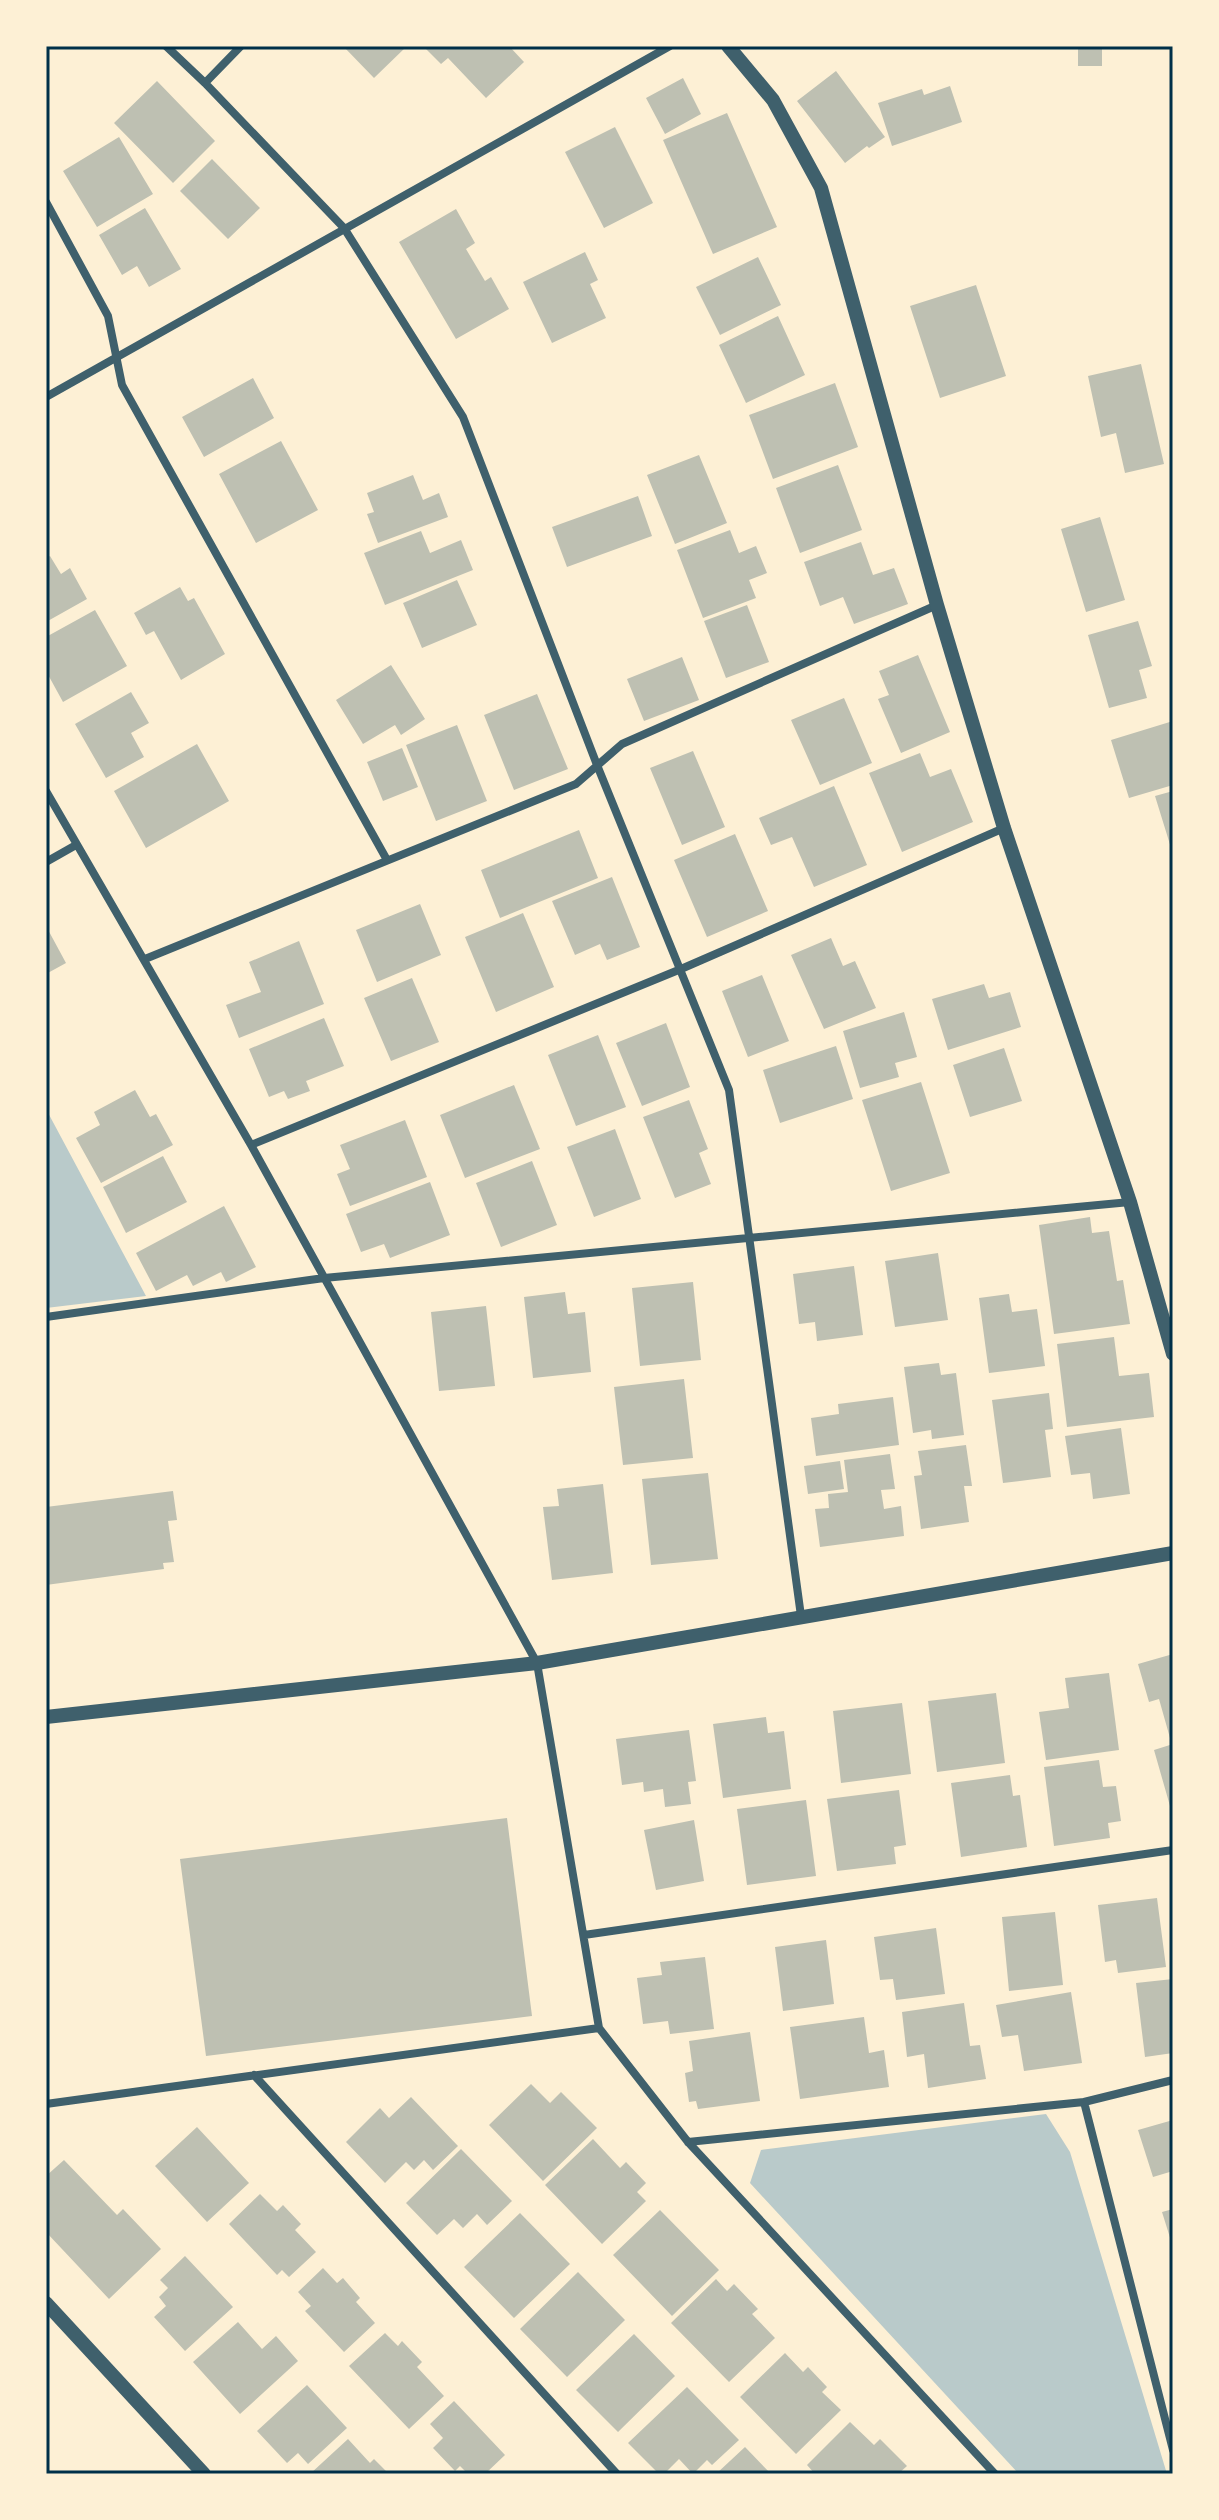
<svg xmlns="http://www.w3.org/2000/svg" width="1219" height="2520" font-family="'Public Sans',sans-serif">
	<rect width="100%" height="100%" fill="#fdf0d5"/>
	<path fill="#b9caca" d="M46,1109L146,1296L46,1308Z
		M1046,2114L1070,2152L1167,2474H1019L750,2183L761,2150Z"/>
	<path fill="#bec0b2" d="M343,46H407L374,78Z
		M423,46H509L524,62L486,98L448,58L441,64Z
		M1078,47H1102V66H1078Z
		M836,71L885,137L869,148L867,146L845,163L797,101Z
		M683,78L701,114L665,134L646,98Z
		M157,81L215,141L173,183L114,123Z
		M950,86L962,122L892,146L878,103L922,89L924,95Z
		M727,113L777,227L713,254L663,140Z
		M615,127L653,203L604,228L565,152Z
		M119,137L153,194L97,227L63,171Z
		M212,159L260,208L228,239L180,191Z
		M145,208L181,269L149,287L137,266L122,275L99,235Z
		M456,209L475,243L466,249L485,281L491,277L509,309L456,339L399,242Z
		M585,252L598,280L590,284L606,318L552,343L523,282Z
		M758,257L781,305L720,335L696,287Z
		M976,285L1006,376L940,398L910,306Z
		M778,316L805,375L746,403L719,345Z
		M1141,364L1164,464L1125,473L1116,433L1101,437L1088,376Z
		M253,378L274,418L204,457L182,417Z
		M835,383L858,447L773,479L749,415Z
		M281,441L318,510L256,543L219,474Z
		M699,455L727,523L675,544L647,475Z
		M838,465L862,530L800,553L776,488Z
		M413,475L423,500L439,493L448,517L378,543L367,514L374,512L367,493Z
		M638,496L652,536L567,567L552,527Z
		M1100,517L1125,600L1086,612L1061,529Z
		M730,530L739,553L756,546L767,573L749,580L756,598L703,618L677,550Z
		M421,531L430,553L461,540L473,570L385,605L364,553Z
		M861,542L873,575L894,568L908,604L854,624L843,597L820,606L804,562Z
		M50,556L61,574L70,568L87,599L46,622V558Z
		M457,580L477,625L422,648L403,603Z
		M180,587L188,601L194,598L225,654L181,680L154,631L146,635L134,613Z
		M747,605L769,662L726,678L704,621Z
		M95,610L127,666L63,702L46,671V637Z
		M1138,621L1152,666L1139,670L1147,698L1109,708L1088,635Z
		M918,655L950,732L901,753L878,699L889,695L879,671Z
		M682,657L699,700L644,721L627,679Z
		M391,665L425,719L401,735L395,725L363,744L336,700Z
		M131,692L149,723L131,733L144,757L106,778L75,724Z
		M537,694L568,769L514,790L484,715Z
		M844,698L872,763L820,785L791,720Z
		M1173,721V785L1129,798L1111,740Z
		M457,725L487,801L436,821L406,745Z
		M197,744L229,801L146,848L114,791Z
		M402,748L418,787L383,801L367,762Z
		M693,751L725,827L682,845L650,768Z
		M920,753L930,777L951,769L973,822L902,852L869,773Z
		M834,786L867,865L814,887L792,837L771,845L759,818Z
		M1173,791V851H1172L1155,796Z
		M579,830L598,878L500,918L481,870Z
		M735,834L768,911L707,937L674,860Z
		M612,877L640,947L607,960L600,944L575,955L552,901Z
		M420,904L441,955L377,982L356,930Z
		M523,913L554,987L496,1012L465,937Z
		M46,926L66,963L46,974Z
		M831,938L843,966L855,961L876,1008L824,1029L791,955Z
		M299,941L324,1004L239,1038L226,1005L261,992L249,962Z
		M762,975L789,1041L748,1057L722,991Z
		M412,978L439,1042L391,1061L364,998Z
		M984,984L989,998L1010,992L1021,1027L948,1050L932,999Z
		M904,1012L917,1057L895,1063L899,1077L860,1088L843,1031Z
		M324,1018L344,1066L306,1081L310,1091L288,1099L284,1091L269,1097L249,1049Z
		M666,1023L690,1087L642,1106L616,1043Z
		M598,1035L626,1107L576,1126L548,1055Z
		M836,1046L853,1099L780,1123L763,1070Z
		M1004,1048L1022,1101L970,1117L953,1065Z
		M921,1082L950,1173L891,1191L862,1100Z
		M514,1085L540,1149L465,1178L440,1115Z
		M135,1090L150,1117L156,1114L173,1145L101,1183L76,1138L100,1125L94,1112Z
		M689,1100L708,1149L699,1153L711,1184L675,1198L643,1117Z
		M405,1120L427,1177L350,1206L337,1174L350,1169L340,1145Z
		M615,1129L641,1199L594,1217L567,1147Z
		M163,1156L187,1202L126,1233L103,1187Z
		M532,1161L557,1225L501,1247L476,1183Z
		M430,1182L450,1235L390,1258L384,1244L361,1252L346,1214Z
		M224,1206L256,1267L226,1282L221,1272L193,1286L187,1275L156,1291L136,1253Z
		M1090,1217L1092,1233L1109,1231L1117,1281L1123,1280L1130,1324L1054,1334L1039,1225Z
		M938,1253L948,1320L895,1327L885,1261Z
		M854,1266L863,1335L817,1341L815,1322L799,1324L793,1274Z
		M693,1282L701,1360L640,1366L632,1288Z
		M565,1292L568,1314L585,1312L591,1372L533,1378L524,1297Z
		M1009,1294L1012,1312L1037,1309L1045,1366L989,1373L979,1298Z
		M486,1306L495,1386L439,1391L431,1312Z
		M1114,1337L1119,1376L1149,1373L1154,1417L1067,1427L1057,1344Z
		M939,1363L941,1375L956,1373L964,1435L932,1439L931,1430L913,1433L904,1367Z
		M684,1379L693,1458L623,1465L614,1387Z
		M1049,1393L1053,1429L1045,1430L1051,1477L1003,1483L992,1400Z
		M893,1397L899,1445L816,1456L811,1418L839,1414L838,1404Z
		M1121,1428L1130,1494L1093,1499L1090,1473L1071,1475L1065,1436Z
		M966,1445L972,1486H964L969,1522L921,1529L914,1476L922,1475L918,1451Z
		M890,1454L895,1489L881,1490L884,1509L901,1506L904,1536L820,1547L815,1509L829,1508L828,1494L848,1492L844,1460Z
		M840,1461L844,1489L808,1494L804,1466Z
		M708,1473L718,1559L651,1565L642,1479Z
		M603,1484L613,1573L552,1580L543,1507L559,1506L557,1489Z
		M173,1491L177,1520L168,1521L174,1562L163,1563L164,1569L46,1585V1507Z
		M1173,1654V1737L1170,1738L1159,1699L1149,1702L1138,1664Z
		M1109,1673L1119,1750L1046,1760L1039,1712L1069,1708L1065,1678Z
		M996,1693L1005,1763L937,1772L928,1701Z
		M902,1703L911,1774L841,1783L833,1711Z
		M766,1717L768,1733L784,1731L791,1789L723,1798L713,1724Z
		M689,1730L696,1781L688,1782L691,1804L665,1807L663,1789L644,1792L643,1782L622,1785L616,1739Z
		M1173,1744V1813H1172L1154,1750Z
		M1099,1760L1103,1787L1116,1786L1121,1821L1108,1823L1110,1838L1054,1846L1044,1767Z
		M1010,1775L1013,1796L1020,1795L1027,1847L961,1857L951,1783Z
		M899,1790L906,1845L894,1847L896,1864L837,1871L827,1799Z
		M806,1800L816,1876L747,1885L737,1809Z
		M507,1818L532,2016L206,2056L180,1859Z
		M694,1820L704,1881L656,1890L644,1830Z
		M1157,1898L1166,1967L1118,1973L1116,1960L1105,1962L1098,1905Z
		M1055,1912L1063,1985L1009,1991L1002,1917Z
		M936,1928L945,1994L896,2000L893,1979L880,1980L874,1937Z
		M826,1940L834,2004L783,2011L775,1947Z
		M705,1957L714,2029L670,2034L668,2021L643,2024L637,1978L662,1975L660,1962Z
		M1173,1979V2053L1145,2057L1136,1983Z
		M1071,1992L1082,2063L1024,2071L1018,2035L1002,2037L996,2005Z
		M964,2003L970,2046L980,2045L986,2079L928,2088L924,2054L907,2057L902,2012Z
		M864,2017L869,2053L884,2050L889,2087L800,2099L790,2027Z
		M750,2032L760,2101L698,2109L696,2101L689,2102L685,2073L693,2071L689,2041Z
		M531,2084L550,2103L561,2092L597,2128L543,2181L489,2125Z
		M411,2097L458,2146L433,2170L424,2160L414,2170L406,2162L385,2183L346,2142L380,2108L389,2118Z
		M1173,2120V2171L1153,2177L1138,2130Z
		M197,2127L249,2183L207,2222L155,2166Z
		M593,2139L620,2168L626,2162L646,2183L637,2192L646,2201L602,2244L545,2185Z
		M461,2149L512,2201L487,2225L477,2214L463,2228L454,2219L437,2235L406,2203Z
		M64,2160L117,2215L123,2209L161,2249L109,2299L46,2232V2176Z
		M260,2194L277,2211L283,2205L301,2224L295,2230L316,2252L289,2277L282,2270L277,2275L229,2224Z
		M1173,2209V2244H1172L1162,2212Z
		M660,2210L719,2270L672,2316L613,2255Z
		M520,2213L570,2264L514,2318L464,2267Z
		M185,2256L233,2307L185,2351L154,2317L166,2306L159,2297L168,2288L160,2280Z
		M323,2268L337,2283L343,2278L360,2298L356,2302L375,2323L344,2352L305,2311L311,2306L298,2292Z
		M578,2272L625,2320L567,2377L520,2329Z
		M716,2279L727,2291L734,2284L758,2309L752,2314L775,2338L729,2382L671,2323Z
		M238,2322L262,2349L276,2336L298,2361L240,2414L193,2362Z
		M385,2333L398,2346L402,2341L422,2362L417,2367L444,2396L409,2429L349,2366Z
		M634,2334L675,2376L618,2432L576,2390Z
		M785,2353L803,2372L808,2367L827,2387L822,2392L841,2410L796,2454L740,2397Z
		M307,2385L347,2428L308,2464L298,2453L287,2463L257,2431Z
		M687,2387L739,2440L712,2465L707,2460L693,2474L679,2459L664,2474H659L628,2443Z
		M454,2401L505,2455L485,2474H468L460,2466L455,2471L433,2448L443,2438L430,2424Z
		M850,2422L874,2445L880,2439L907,2466L898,2474H815L807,2465Z
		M348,2439L370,2463L374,2459L389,2474H310Z
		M745,2447L771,2474H716Z"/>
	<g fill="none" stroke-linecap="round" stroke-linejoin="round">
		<path stroke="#3f606c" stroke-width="8" d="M166,46L205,83L344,228L463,417L597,765L729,1090L801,1616
			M205,83L241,46
			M46,202L108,316L122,385L387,860
			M46,397L670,46
			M46,791L251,1145L537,1663L599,2028L688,2142L995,2474
			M46,862L76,845
			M145,959L576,784L622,744L937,605
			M251,1145L681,969L1004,828
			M46,1317L324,1278L1130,1202
			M584,1935L1173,1850
			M254,2075L617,2474
			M1084,2102L1173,2450
			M46,2104L599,2028
			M688,2142L1084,2102L1173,2080"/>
		<path stroke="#3f606c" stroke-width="14" d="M728,46L773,100L821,188L937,605L1004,828L1130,1202L1173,1354
			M46,1717L537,1663L1173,1553
			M46,2303L204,2474"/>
	</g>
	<rect width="1219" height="2520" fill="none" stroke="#fdf0d5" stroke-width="96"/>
	<rect x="48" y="48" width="1123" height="2424" fill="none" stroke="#003049" stroke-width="3"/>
</svg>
